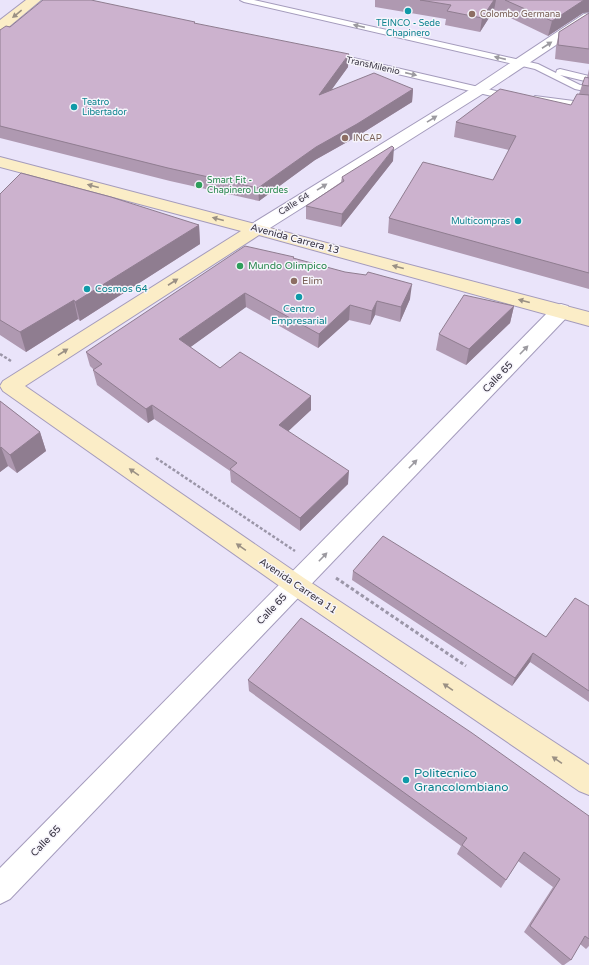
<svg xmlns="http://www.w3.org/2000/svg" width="589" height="965" font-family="'Varela Round',sans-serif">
	<rect width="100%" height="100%" fill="#eae4fa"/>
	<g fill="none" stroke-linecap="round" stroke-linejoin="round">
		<g stroke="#a49bbc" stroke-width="2">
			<path id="service" d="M240,0H254L538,64L556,73L557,70L560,69L589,76V82L560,75L580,85L589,86V92L575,89L535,69L244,2Z
				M332,53L496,91L512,93L516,96L512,99L496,97L329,58L328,56Z
				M535,96L589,103V109L532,101L531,99Z"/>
		</g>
		<g stroke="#a49bbc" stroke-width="2">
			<path id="minor" d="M561,304L568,306L570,311L568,316L10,899L0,904V868L554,306Z"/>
		</g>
		<g stroke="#a49bbc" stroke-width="2">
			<path id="tertiary" d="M589,13V23L484,93L262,233L256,235L250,233L247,229L250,225L474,87L584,14Z"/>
		</g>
		<g stroke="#a49bbc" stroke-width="2">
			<path id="secondary" d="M26,0H41L5,30L0,31V20Z
				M0,157L589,312V326L259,235L25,386L304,578L589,765V795L579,791L288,592L3,391L0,386L3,381L241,231L0,167Z"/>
		</g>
		<path stroke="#9b96a8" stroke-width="2.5" stroke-dasharray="3 2" stroke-linecap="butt" d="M0,354L11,361
			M156,458L295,551"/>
		<path stroke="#9b96a8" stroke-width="3" stroke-dasharray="3.5 2.5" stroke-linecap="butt" d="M336,578L466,666"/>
		<use href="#service" fill="#fff" fill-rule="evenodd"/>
		<use href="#minor" fill="#fff" fill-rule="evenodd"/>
		<use href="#tertiary" fill="#fff" fill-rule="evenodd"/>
		<use href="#secondary" fill="#fbedc7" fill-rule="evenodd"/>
	</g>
	<path fill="#af99b1" d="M375,0H589V12L583,13L548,36L494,10L480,32L445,25L446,19L375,7Z
		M589,13V64L555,59L556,47L559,32Z
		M195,22V24L348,67L332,89H413L412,102L356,137L315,160L259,201L170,181L0,138V30L10,27Z
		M589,69V289L388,233L389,218L493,180L509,150L454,137L456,122L571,105L579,94L582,85L587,78Z
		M393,161L341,227L306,219V206L341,182L342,177Z
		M0,194L199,225L200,244L80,321L78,319L26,352L0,335Z
		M294,258L410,299L400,322L375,315L370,325L349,320L318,348L246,307L190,347L220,368L311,396V410L288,431L348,484L300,531L231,482L230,471L154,419L148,423L97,385L93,370H94L90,366L86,352Z
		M514,306L510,323L466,365L436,350L439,334Z
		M0,401L40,432L46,451L17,473L8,466L0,472Z
		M353,571L546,637L589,606V702L530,662L512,686L352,580Z
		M248,680L589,816V946L586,949L580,944L571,960L564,965H562L524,932L553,887L518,861L501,888L457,854L461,846L249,691Z"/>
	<path fill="#8f7d90" d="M494,0H496L494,10L480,32L482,18Z
		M584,0H589V12L583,13L548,36L552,21Z
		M349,54L348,67L319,107V95Z
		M413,89L412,102L356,137L315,160L259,201L258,188L316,147Z
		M394,148L393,161L341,227L342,214Z
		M199,225L200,244L80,321L75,302Z
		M412,284L410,299L400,322L401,307Z
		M245,293L246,307L181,354L179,339Z
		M74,300L78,319L26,352L20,332Z
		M377,301L375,315L370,325L372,311Z
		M350,305L349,320L318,348L319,334Z
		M514,306L510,323L466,365L469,349Z
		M311,396V410L280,439L279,425Z
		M152,405L154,419L148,423L146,409Z
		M40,432L46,451L17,473L10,455Z
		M1,447L8,466L0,472V448Z
		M349,471L348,484L300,531V518Z
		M533,653L530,662L512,686L515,678Z"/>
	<path fill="#ccb2ce" stroke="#8f7d90" d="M43,0H91L195,22L194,23L349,54L319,95L374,73L413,89L357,124L316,147L258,188L168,168L0,126V30L6,26L10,27Z
		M420,0H494L482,18L447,11L451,5Z
		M505,0H584L552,21Z
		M589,13V49L558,45L559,32Z
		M585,77L589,78V86L582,85Z
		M500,89L571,105L577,94L589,95V273L389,218L423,162L493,180L516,136L456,122Z
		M392,146L394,148L342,214L306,206L344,181L342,177Z
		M21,173L111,197L199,225L75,302L74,300L20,332L0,320V194Z
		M245,246L294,257L293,258L345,272L366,275L368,272L412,284L401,307L377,301L372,311L350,305L319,334L245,293L179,339L220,368L240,352L311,396L279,425L349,471L300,518L230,469L237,463L152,405L146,409L93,370L102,364L86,352Z
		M464,295L514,306L469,349L439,334Z
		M0,401L40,432L10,455L1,447L0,448Z
		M383,536L546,637L575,598L589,606V691L533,653L515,678L353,571Z
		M301,618L472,733L589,816V939L585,936L571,960L530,926L560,879L524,852L506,880L462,845L467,838L248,680Z"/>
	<defs><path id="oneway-solid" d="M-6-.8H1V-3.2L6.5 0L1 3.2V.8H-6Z"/></defs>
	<g fill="#9a9084">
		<use href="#oneway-solid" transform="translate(17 14) rotate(141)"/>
		<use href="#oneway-solid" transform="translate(93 186) rotate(-165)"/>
		<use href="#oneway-solid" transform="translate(218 219) rotate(-165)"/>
		<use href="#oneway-solid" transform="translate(398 267) rotate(-165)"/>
		<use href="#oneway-solid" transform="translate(173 282) rotate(-33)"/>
		<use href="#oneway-solid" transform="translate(524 301) rotate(-165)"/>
		<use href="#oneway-solid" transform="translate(63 352) rotate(-33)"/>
		<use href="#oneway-solid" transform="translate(134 472) rotate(-145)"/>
		<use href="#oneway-solid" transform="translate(241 547) rotate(-145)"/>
		<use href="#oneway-solid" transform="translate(448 687) rotate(-146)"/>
		<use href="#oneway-solid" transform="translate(557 760) rotate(-146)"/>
	</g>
	<g fill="#9c9aa0">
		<use href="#oneway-solid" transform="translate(359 26) rotate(-167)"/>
		<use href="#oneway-solid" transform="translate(547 45) rotate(-33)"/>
		<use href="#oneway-solid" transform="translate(500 58) rotate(-167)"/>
		<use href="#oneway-solid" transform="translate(411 74) rotate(13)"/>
		<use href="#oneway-solid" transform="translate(432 119) rotate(-32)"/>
		<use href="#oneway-solid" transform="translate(322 187) rotate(-32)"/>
		<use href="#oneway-solid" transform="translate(524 350) rotate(-46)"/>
		<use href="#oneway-solid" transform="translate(413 464) rotate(-46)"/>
		<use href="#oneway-solid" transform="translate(323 557) rotate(-46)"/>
	</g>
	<g fill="#0f9aa8" stroke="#f6f4fb" stroke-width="1.5">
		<circle cx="408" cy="11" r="4"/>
		<circle cx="74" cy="107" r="4"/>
		<circle cx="518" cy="221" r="4"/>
		<circle cx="87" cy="289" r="4"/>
		<circle cx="299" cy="297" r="4"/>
		<circle cx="406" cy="780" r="4"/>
	</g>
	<g fill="#8d6e63" stroke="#f6f4fb" stroke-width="1.5">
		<circle cx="472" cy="14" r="4"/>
		<circle cx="345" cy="138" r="4"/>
		<circle cx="294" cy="281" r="4"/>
	</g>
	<g fill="#2e9e5b" stroke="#f6f4fb" stroke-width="1.5">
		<circle cx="199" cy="185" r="4"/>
		<circle cx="240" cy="266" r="4"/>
	</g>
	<g text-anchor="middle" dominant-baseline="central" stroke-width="3" stroke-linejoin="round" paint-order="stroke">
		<g font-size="9" fill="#785e54" stroke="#f6f4fb" text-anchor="start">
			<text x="480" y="14">Colombo Germana</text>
			<text x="353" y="138">INCAP</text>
		</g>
		<g font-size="9" fill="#0d838f" stroke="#f6f4fb">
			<text x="408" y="23">TEINCO - Sede<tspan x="408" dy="10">Chapinero</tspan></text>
			<text x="82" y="102" text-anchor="start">Teatro<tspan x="82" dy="10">Libertador</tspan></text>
			<text x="510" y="221" text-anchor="end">Multicompras</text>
		</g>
		<g font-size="9" fill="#383442" stroke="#f6f4fb">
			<text transform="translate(373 66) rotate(13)">TransMilenio</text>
			<text transform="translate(294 204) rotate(-32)">Calle 64</text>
		</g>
		<g font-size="9" fill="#27864d" stroke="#f6f4fb" text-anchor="start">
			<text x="207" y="180">Smart Fit -<tspan x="207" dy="10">Chapinero Lourdes</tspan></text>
		</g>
		<g font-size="10" fill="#383442" stroke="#f6f4fb">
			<text transform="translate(295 239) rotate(15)">Avenida Carrera 13</text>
			<text transform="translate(498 377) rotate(-46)">Calle 65</text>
			<text transform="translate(298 586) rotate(34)">Avenida Carrera 11</text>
			<text transform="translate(272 609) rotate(-46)">Calle 65</text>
			<text transform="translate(46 841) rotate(-46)">Calle 65</text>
		</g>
		<g font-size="10" fill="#27864d" stroke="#f6f4fb" text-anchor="start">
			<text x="248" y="266">Mundo Olimpico</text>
		</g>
		<g font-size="10" fill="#785e54" stroke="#f6f4fb" text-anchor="start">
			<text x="302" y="281">Elim</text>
		</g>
		<g font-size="10" fill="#0d838f" stroke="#f6f4fb" text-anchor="start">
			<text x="95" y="289">Cosmos 64</text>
			<text x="299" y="309" text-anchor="middle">Centro<tspan x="299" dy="12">Empresarial</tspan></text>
		</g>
		<g font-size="12" fill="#0d838f" stroke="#f6f4fb" text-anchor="start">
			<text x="414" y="773">Politecnico<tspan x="414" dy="14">Grancolombiano</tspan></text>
		</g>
	</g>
</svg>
